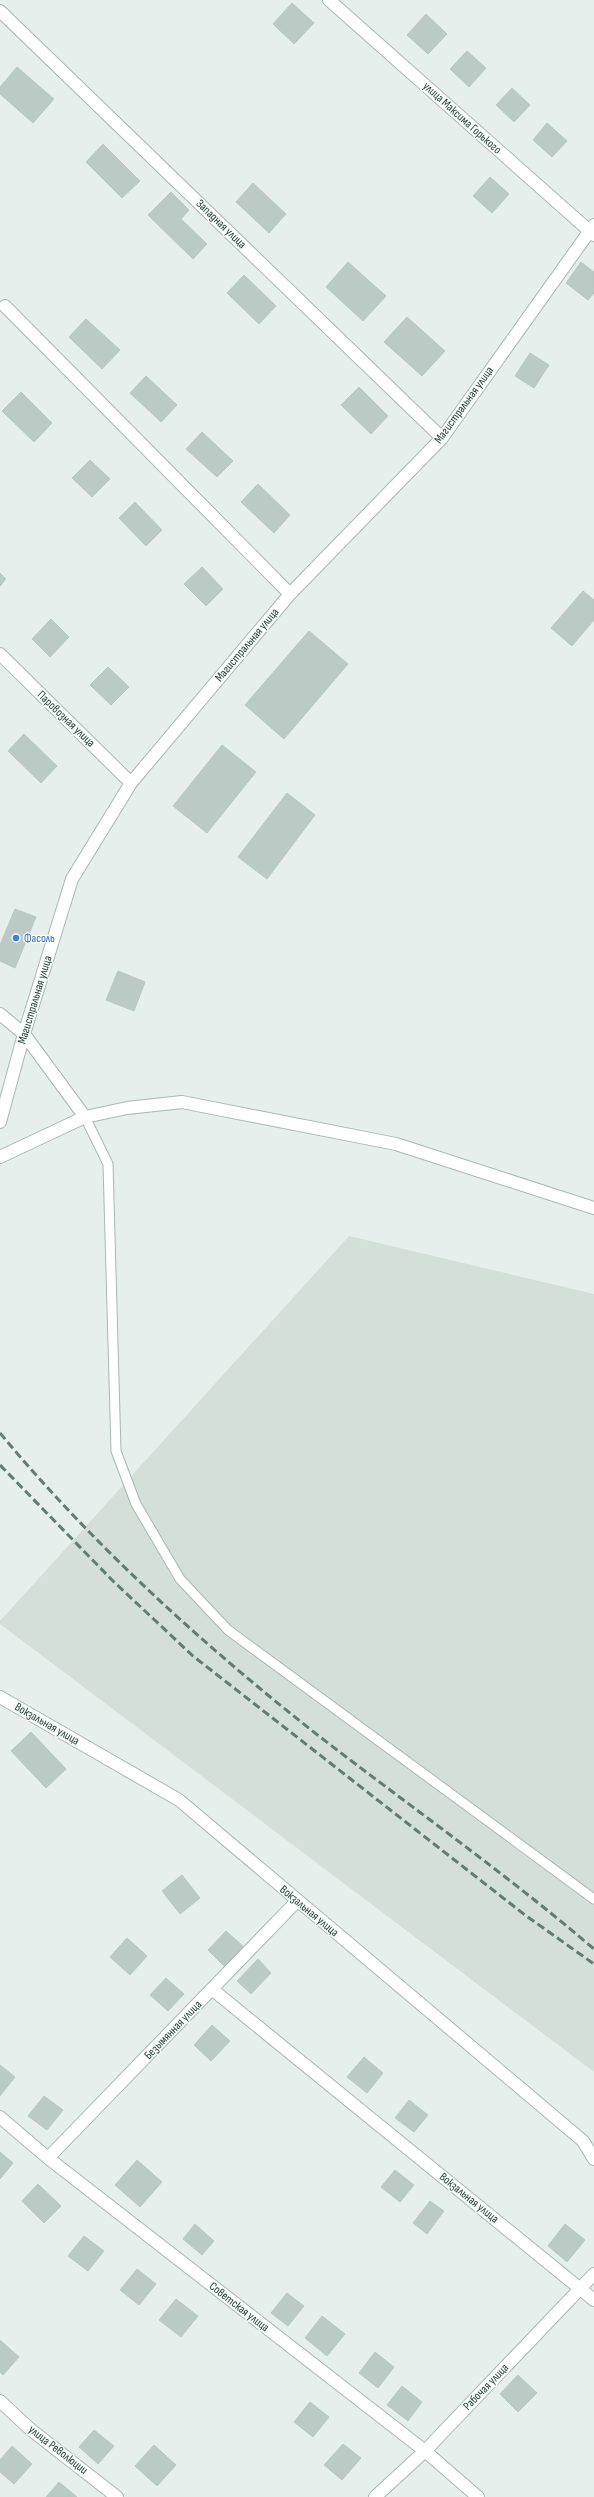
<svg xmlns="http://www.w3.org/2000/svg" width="594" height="2497" font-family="'Sofia Sans Condensed',sans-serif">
	<rect width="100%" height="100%" fill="#e6efeb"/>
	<path fill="#d4dfda" d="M349,1236L594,1294V2072L0,1624V1621Z"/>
	<path fill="#bbcac4" stroke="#b8c9c2" d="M292,3L314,23L294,44L273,24Z
		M426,14L447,34L428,54L407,35Z
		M467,51L486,68L469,87L450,69Z
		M17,67L54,99L33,123L0,94V87Z
		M512,88L530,105L514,122L496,105Z
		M547,123L567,141L552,157L533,140Z
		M103,144L140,181L122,198L86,162Z
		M490,177L509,194L492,213L473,196Z
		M253,183L286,214L269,233L236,202Z
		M171,192L189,210L181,219L207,244L193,259L148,215Z
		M348,262L386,296L363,321L326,287Z
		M581,262L594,272V293L588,300L566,283Z
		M244,275L276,306L259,324L227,293Z
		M407,317L445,351L422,376L384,342Z
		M86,319L120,350L102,369L69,337Z
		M530,353L549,365L534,388L515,376Z
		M146,376L177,405L161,422L130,393Z
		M359,387L388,416L371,434L341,405Z
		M21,392L52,423L34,442L2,411Z
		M202,432L233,461L217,477L186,449Z
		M90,460L110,479L92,497L72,478Z
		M258,484L290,515L274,533L241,502Z
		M135,502L162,530L146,546L119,518Z
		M202,567L223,589L206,606L184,584Z
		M0,573L6,579L0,586Z
		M583,591L594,600V620L572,646L551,628Z
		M51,619L69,637L50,657L32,639Z
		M309,631L348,664L284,739L245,705Z
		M108,667L129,687L111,705L90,685Z
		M24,734L57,766L41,783L8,751Z
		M222,745L256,772L207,833L173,806Z
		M287,793L315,815L267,879L238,857Z
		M15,909L36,917L15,968L0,961V945Z
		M118,971L145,982L134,1011L106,1000Z
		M31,1732L66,1769L46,1788L11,1751Z
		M182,1875L200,1898L180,1914L162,1891Z
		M226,1931L244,1947L225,1967L208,1950Z
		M127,1938L147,1956L130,1975L110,1957Z
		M258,1959L271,1973L251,1994L237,1981Z
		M166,1978L184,1994L168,2011L150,1995Z
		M212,2025L230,2041L211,2061L194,2045Z
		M364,2057L383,2073L367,2093L347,2077Z
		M0,2065L15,2077L0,2096Z
		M44,2096L63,2110L47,2130L28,2116Z
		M409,2100L428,2115L414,2132L395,2118Z
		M0,2152L13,2163L0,2179Z
		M137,2160L162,2182L140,2207L115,2185Z
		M395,2170L414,2185L400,2202L381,2187Z
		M38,2184L61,2206L44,2223L22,2201Z
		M430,2201L444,2211L427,2234L413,2223Z
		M195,2224L214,2241L202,2255L183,2239Z
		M565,2224L585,2240L567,2262L548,2246Z
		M84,2236L104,2251L88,2271L68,2256Z
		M137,2269L156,2284L139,2305L120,2290Z
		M287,2293L304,2306L288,2326L271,2313Z
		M176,2299L198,2316L181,2337L159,2320Z
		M322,2316L345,2334L327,2356L305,2338Z
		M0,2340L19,2357L3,2375L0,2372Z
		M375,2352L394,2367L378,2388L359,2373Z
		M518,2375L537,2393L518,2412L500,2394Z
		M402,2386L422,2402L408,2421L387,2405Z
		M310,2402L329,2417L313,2437L294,2422Z
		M94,2430L114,2446L98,2464L79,2447Z
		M343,2444L361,2458L342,2480L324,2465Z
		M154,2445L176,2465L157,2486L135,2466Z
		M12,2446L32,2464L14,2484L0,2472V2460Z
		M59,2482L77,2497H46Z"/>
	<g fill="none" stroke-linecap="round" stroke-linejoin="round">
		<g stroke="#a8b8b2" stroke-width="11">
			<path id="service" d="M85,1117L108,1164L116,1451L136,1504L180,1579L228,1630L594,1899"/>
		</g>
		<g stroke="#a8b8b2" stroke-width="14">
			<path id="minor" d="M329,0L594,235
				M0,11L442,438
				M5,306L290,594
				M0,654L131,783
				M0,1014L24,1034L85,1117
				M0,1122L24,1034L72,879L131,783L290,594L442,438L594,225
				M0,1697L179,1800L583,2141L594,2159
				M213,1990L594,2300
				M0,2117L48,2158L425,2451L478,2497
				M48,2158L297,1901
				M375,2497L425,2451L594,2274"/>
		</g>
		<g stroke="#a8b8b2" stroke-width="14">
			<path id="tertiary" d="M0,1157L85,1117L127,1108L182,1102L396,1144L594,1208
				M0,2401L30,2429L117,2497"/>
		</g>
		<use href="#service" stroke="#fff" stroke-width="9"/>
		<use href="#minor" stroke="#fff" stroke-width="12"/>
		<use href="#tertiary" stroke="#fff" stroke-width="12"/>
		<path stroke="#5f7d75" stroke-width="3" stroke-dasharray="8 4" stroke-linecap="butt" d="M0,1433C93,1545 201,1643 315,1733C408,1805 504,1872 594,1949
			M0,1465L113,1581L193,1656L525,1915L594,1964"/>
	</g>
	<circle fill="#3f7fe0" stroke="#f7fbf9" stroke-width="1.5" cx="16" cy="938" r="4"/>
	<g text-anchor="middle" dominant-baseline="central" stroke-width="3" stroke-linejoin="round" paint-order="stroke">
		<g font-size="12" fill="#24423a" stroke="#f7fbf9">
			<text transform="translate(462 118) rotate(42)">улица Максима Горького</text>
			<text transform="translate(221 224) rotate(44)">Западная улица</text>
			<text transform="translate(464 405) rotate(-54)">Магистральная улица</text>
			<text transform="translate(247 645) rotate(-50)">Магистральная улица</text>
			<text transform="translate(66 719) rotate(44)">Паровозная улица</text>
			<text transform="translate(35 1000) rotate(-73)">Магистральная улица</text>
			<text transform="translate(47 1724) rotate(30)">Вокзальная улица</text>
			<text transform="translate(309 1911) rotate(40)">Вокзальная улица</text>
			<text transform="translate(173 2030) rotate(-46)">Безымянная улица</text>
			<text transform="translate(469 2198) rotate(39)">Вокзальная улица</text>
			<text transform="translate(239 2307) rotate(38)">Советская улица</text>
			<text transform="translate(486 2387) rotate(-46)">Рабочая улица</text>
			<text transform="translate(58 2450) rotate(38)">улица Революции</text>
		</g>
		<g font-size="12" fill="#366cbe" stroke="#f7fbf9" text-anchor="start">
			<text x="24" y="938">Фасоль</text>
		</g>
	</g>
</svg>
